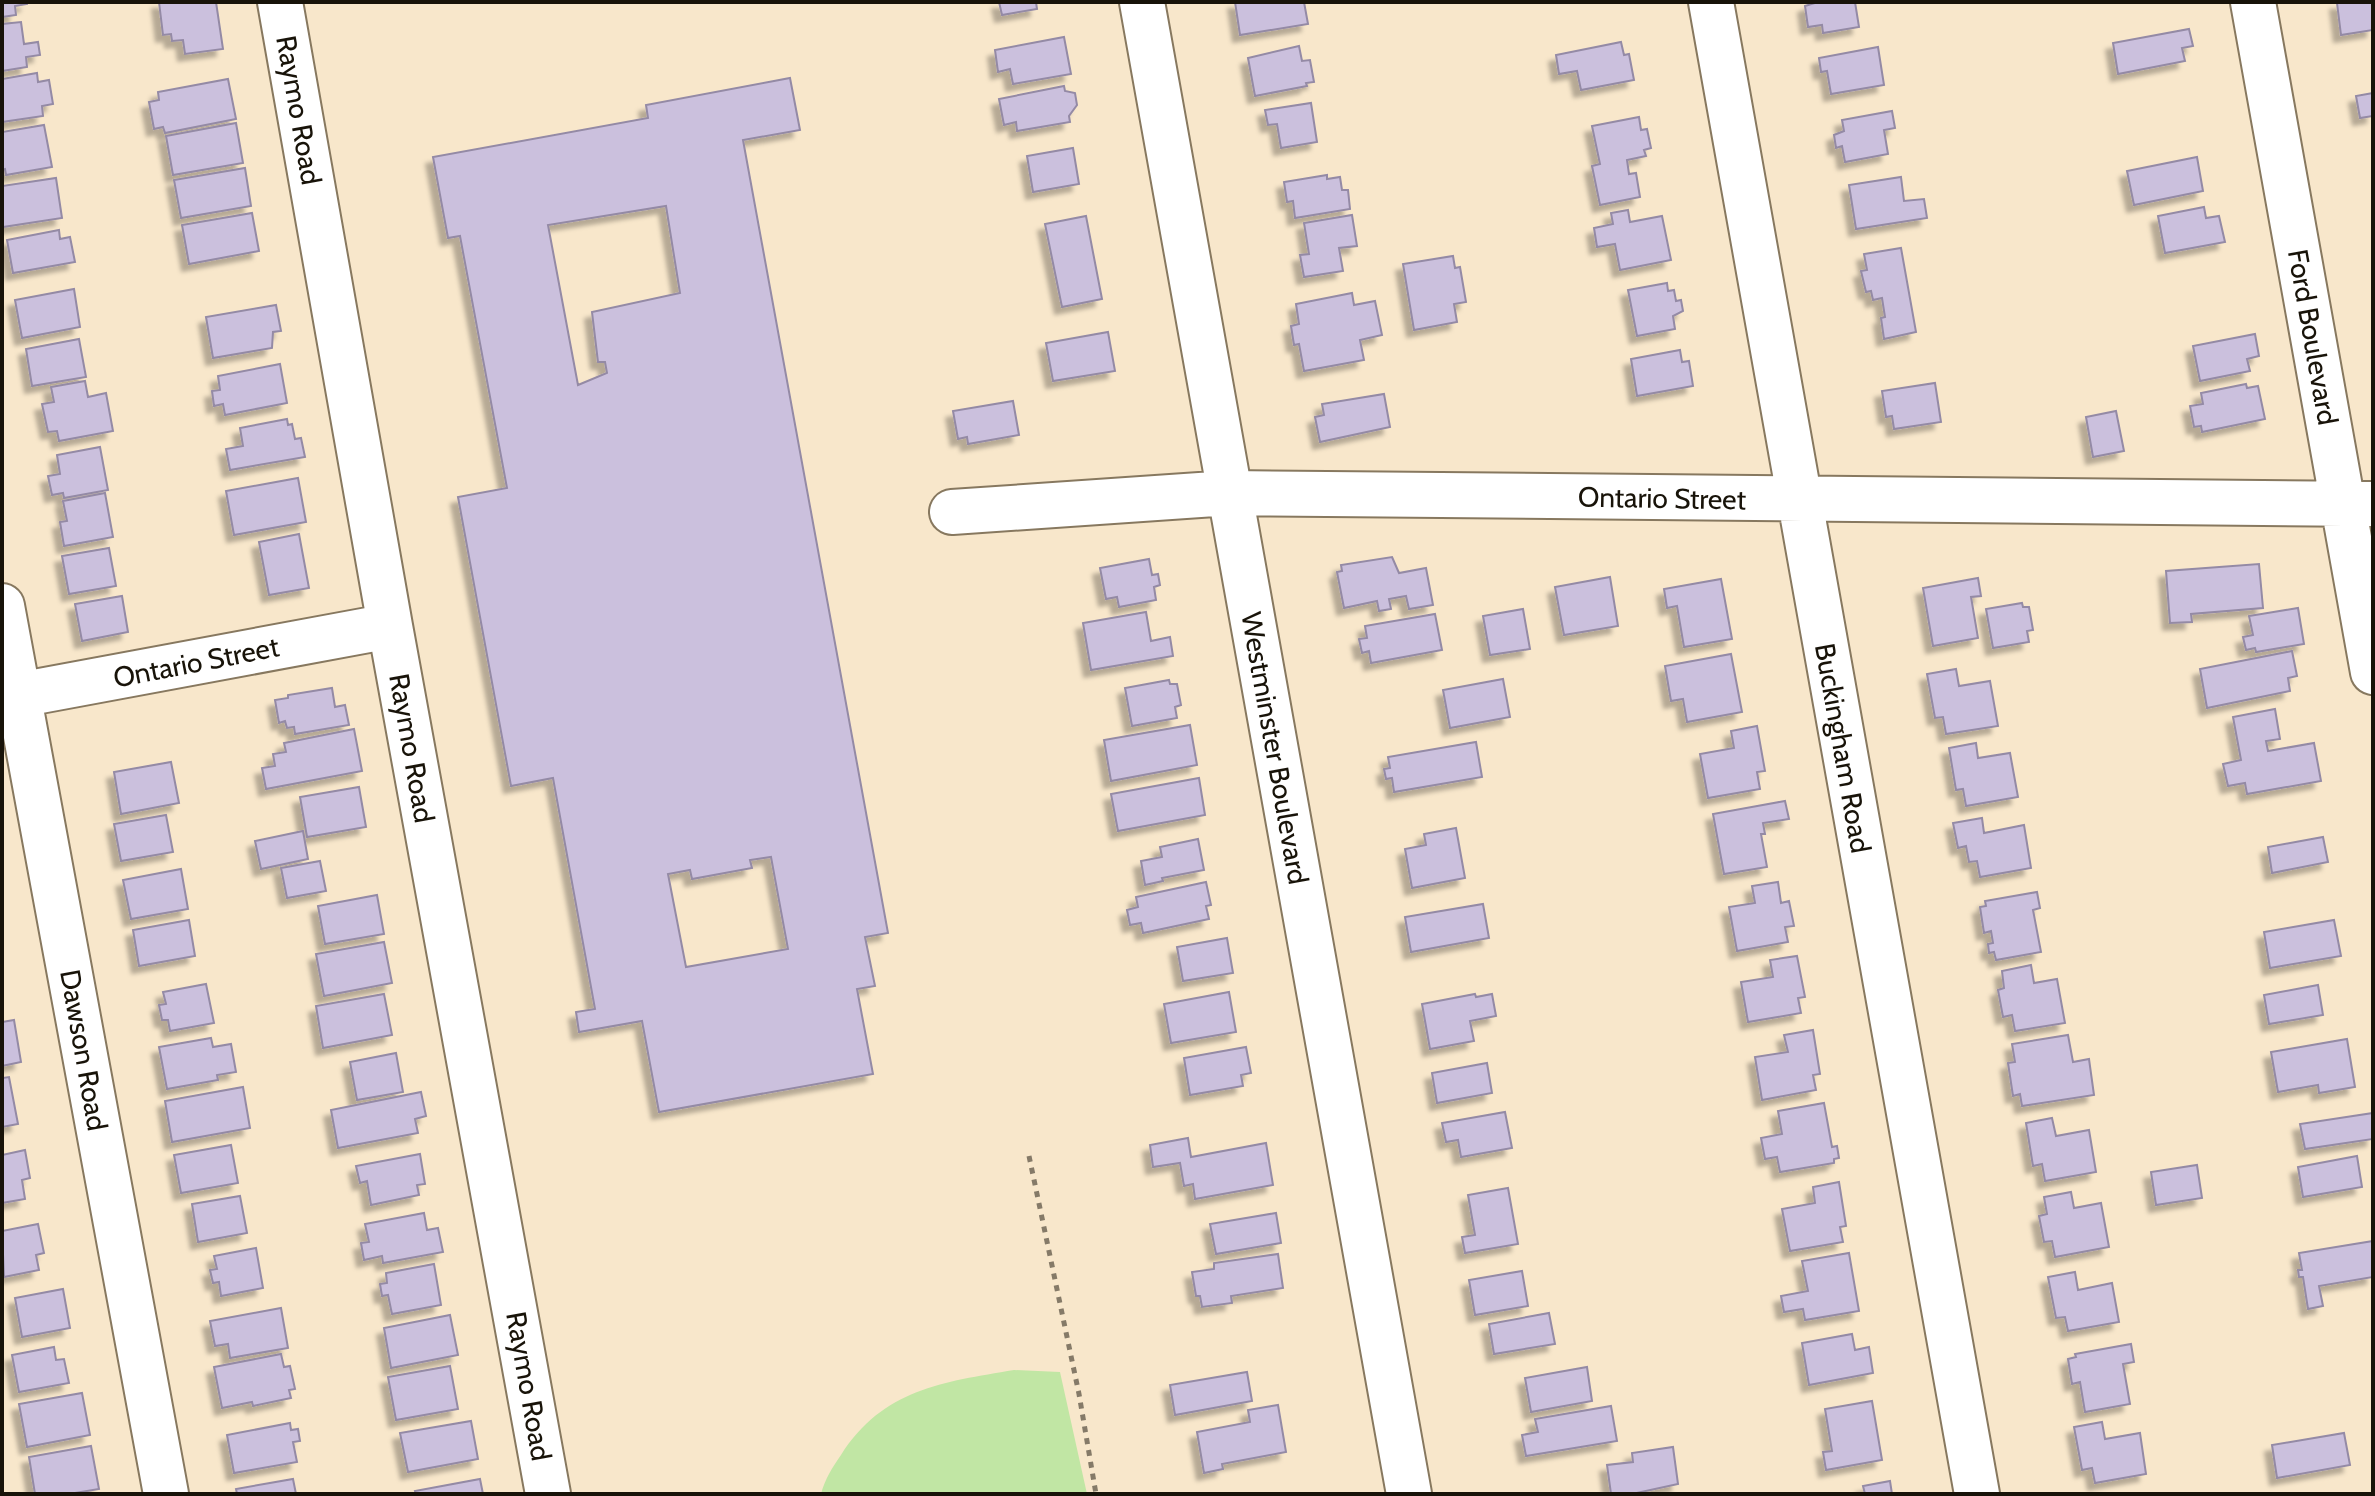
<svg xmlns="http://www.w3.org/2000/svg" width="2375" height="1496" font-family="Cabin,sans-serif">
	<defs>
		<filter id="shadow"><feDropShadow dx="-7" dy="7" stdDeviation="2" flood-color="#0004"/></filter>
	</defs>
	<rect width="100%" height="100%" fill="#f8e7cb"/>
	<path fill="#c1e6a4" d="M1014,1370L1060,1372L1087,1494H821C825,1479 832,1468 841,1455C883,1389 943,1382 1014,1370Z"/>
	<path fill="#cbc0dd" stroke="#948aa5" stroke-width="2" fill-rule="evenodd" filter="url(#shadow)" d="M2,2H27V4L15,6L16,15L2,17Z
		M159,2H216L223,49L185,54L183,40L172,41L171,34L163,35Z
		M999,2H1036L1037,9L1002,15Z
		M1235,2H1304L1308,24L1240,35Z
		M1818,2H1855L1859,27L1823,33L1822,25L1808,27L1805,6Z
		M2373,2V30L2341,35L2337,3Z
		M21,22L24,44L38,42L40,55L26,57L27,67L2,71V24Z
		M2189,29L2193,46L2182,48L2185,61L2118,74L2113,43Z
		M1064,37L1071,74L1013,84L1010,69L998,72L995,50Z
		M1621,42L1624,55L1629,54L1634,80L1581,90L1577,71L1559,74L1556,55Z
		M1299,46L1302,61L1310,60L1314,82L1306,83L1307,86L1255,96L1248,58Z
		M1878,47L1884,85L1831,94L1827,71L1821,72L1819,58Z
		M37,73L38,82L49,80L53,104L42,106L43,116L2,122V79Z
		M790,78L800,130L743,140L888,933L865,937L875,986L857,989L873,1074L659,1112L642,1021L579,1032L576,1012L595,1009L553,778L511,786L458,497L507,488L460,236L448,238L433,157L648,118L646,105ZM666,206L680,293L592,312L598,362H605L607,373L578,385L548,225ZM771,857L788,949L686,967L668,874L690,870L692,879L752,868L750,860Z
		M228,79L236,119L165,133L163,127L154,129L149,102L159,100L158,92Z
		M1064,86L1065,91L1075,93L1077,105L1069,116L1070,122L1017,131L1016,122L1004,125L999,99Z
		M2373,93V116L2360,118L2356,96Z
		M1311,103L1317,142L1281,148L1277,124L1268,125L1265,110Z
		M1892,111L1895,128L1884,130L1888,154L1845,162L1842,146L1836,148L1834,135L1844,131L1842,120Z
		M1639,117L1641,130L1647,129L1651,148L1644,150L1646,156L1627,160L1629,174L1636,173L1640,197L1600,205L1592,166L1600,164L1592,126Z
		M236,123L243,163L173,175L166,136Z
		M44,125L52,167L6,175L5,169L2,170V132Z
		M1073,148L1079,184L1033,192L1027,156Z
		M2197,157L2203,191L2134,205L2127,171Z
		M245,168L251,206L181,218L174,180Z
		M1327,175V179L1340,177L1342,190H1348L1350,209L1295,218L1293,201L1287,202L1284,182Z
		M1901,177L1904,201L1924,199L1927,218L1856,229L1849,185Z
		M56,178L62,218L3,227L2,186Z
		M2204,207L2206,218L2219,216L2225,242L2165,253L2158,216Z
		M1628,210L1630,222L1662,216L1671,260L1620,270L1615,244L1597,247L1594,228L1613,224L1611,213Z
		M252,213L259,251L189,264L182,225Z
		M1352,215L1357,246L1339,248L1343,271L1304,277L1300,255L1309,254L1304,223Z
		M1086,216L1102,299L1062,307L1045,224Z
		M59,230L60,239L70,237L75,262L13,273L7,240Z
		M1901,248L1916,332L1884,339L1881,318L1885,317L1882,298L1873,300L1871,291L1866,292L1861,271L1867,270L1864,254Z
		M1453,256L1455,268L1460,267L1466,302L1454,304L1457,322L1414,330L1403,264Z
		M1667,283L1668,291L1674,290L1676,301L1681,300L1683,311L1673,316L1675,329L1637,336L1628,290Z
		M74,289L80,327L22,338L15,300Z
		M1352,293L1354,305L1375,301L1382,335L1360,340L1364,360L1304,371L1299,344L1294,345L1291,326L1299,324L1296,304Z
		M276,305L281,331L273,332L272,348L213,358L206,317Z
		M1108,332L1115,371L1053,381L1046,343Z
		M2255,334L2259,356L2247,359L2250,371L2200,381L2193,346Z
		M79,339L86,377L32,386L26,349Z
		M1680,350L1682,362L1689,361L1693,386L1637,396L1631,359Z
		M280,364L287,403L225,415L223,404L214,406L212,391L220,390L218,376Z
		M85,381L88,397L106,393L113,431L59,441L57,431L48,432L42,404L54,402L51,387Z
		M1935,383L1941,422L1894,429L1892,416L1886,417L1882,391Z
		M2246,384L2247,388L2258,386L2265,419L2202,432L2201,426L2194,427L2190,406L2203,404L2201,393Z
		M1384,394L1390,427L1320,442L1315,417L1324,415L1322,404Z
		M1013,401L1019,435L968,444L967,437L958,439L953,411Z
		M2116,411L2124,451L2093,457L2086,417Z
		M287,419L288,425L292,424L295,439L301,438L305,457L230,470L226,449L243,446L240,428Z
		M100,447L108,490L64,498L63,493L52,495L48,476L60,474L57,455Z
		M298,478L306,522L234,535L226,491Z
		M105,493L113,537L64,546L60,522L67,521L63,501Z
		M299,534L309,588L269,595L259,542Z
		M109,548L116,586L69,594L62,556Z
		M1392,557L1399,573L1426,568L1433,605L1409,609L1406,596L1389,599L1391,609L1379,611L1377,601L1344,608L1337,572L1342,571L1341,565Z
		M1149,559L1152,575L1158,574L1160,585L1154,587L1156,600L1119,607L1117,597L1106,599L1100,568Z
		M2259,564L2263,608L2191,614L2192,622L2170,623L2166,571Z
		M1610,577L1618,626L1564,635L1555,587Z
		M1978,578L1981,596L1971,597L1978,638L1933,646L1923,588Z
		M1721,579L1732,639L1684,647L1677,606L1667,608L1664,589Z
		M122,596L128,632L82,641L75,604Z
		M2022,603L2023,607H2029L2033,630L2027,631L2029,642L1993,648L1986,609Z
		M2298,608L2304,644L2256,652L2255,648L2246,650L2243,637L2253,635L2249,616Z
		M1523,609L1530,649L1490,655L1483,616Z
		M1146,612L1151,641L1170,637L1173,656L1091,670L1083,623Z
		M1435,614L1442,650L1371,663L1369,651L1362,653L1359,639L1367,638L1365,626Z
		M2292,651L2297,676L2288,678L2290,691L2207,708L2200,669Z
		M1731,654L1742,712L1687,722L1683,699L1671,701L1665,666Z
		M1956,669L1959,686L1990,681L1998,726L1946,734L1943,717L1935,718L1927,674Z
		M1503,679L1510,717L1450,728L1443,690Z
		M1169,680L1170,684H1177L1181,705L1175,707L1177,718L1132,726L1125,688Z
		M332,688L335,707L345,705L349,725L295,734L294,727L287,728L285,721L279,723L275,700L288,698V695Z
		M2275,709L2280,739L2266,741L2268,751L2314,743L2321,781L2247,794L2245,783L2228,786L2223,764L2241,760L2233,717Z
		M1190,725L1197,765L1111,781L1104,740Z
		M1757,726L1765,771L1757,772L1760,789L1708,798L1700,754L1734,748L1731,731Z
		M354,729L362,771L266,789L262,768L275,766L273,754L286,752L284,743Z
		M1476,742L1482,777L1394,792L1392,778L1386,779L1384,769L1390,768L1388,757Z
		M1976,743L1978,758L2010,753L2018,797L1966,806L1963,789L1956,790L1949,748Z
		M171,762L179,803L121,814L114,772Z
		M1199,778L1205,815L1118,831L1111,794Z
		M359,787L366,827L307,837L300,797Z
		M1785,801L1789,819L1763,823L1765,834H1761L1767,867L1724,874L1713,814Z
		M166,815L173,852L121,861L114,824Z
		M1982,818L1984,833L2024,825L2031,868L1980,877L1977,861L1969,862L1966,846L1958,848L1953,823Z
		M1456,828L1465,878L1412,888L1405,849L1426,845L1424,834Z
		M303,831L308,859L261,869L255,841Z
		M2323,837L2328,862L2272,873L2268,847Z
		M1198,839L1204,870L1162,878L1163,881L1145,885L1141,861L1162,857L1160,847Z
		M320,861L326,891L287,898L281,868Z
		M181,869L188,909L131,919L123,880Z
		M1206,882L1211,905L1206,906L1209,919L1143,933L1141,923L1130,925L1127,910L1138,907L1136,897Z
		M1778,882L1781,903L1789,901L1794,926L1785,927L1788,942L1737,951L1729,907L1755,903L1752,886Z
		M2037,892L2040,908L2033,910L2041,952L1996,960L1994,952L1989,953L1988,944L1993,943L1991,931L1984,933L1980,907L1986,906L1985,901Z
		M377,895L384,934L325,944L318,906Z
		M1483,904L1489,938L1411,952L1405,917Z
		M189,920L195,956L139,966L133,930Z
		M2334,920L2341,956L2270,968L2264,932Z
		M1227,938L1233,973L1183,981L1177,947Z
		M384,942L392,983L324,996L316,954Z
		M1797,956L1805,997L1798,998L1801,1013L1748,1022L1741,982L1773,977L1770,960Z
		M2031,965L2034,983L2057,979L2065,1023L2015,1031L2012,1015L2003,1017L1998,990L2004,988L2002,971Z
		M206,984L214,1023L170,1031L168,1020H162L159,1005L166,1004L163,992Z
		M2318,985L2323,1015L2269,1024L2264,995Z
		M1229,992L1236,1032L1171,1043L1164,1004Z
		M384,994L392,1035L323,1048L316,1006Z
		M1475,994L1476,997L1492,994L1496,1016L1470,1021L1474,1041L1430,1049L1422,1004Z
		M14,1020L21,1062L2,1066V1022Z
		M1813,1030L1820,1074L1813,1075L1816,1090L1762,1100L1755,1057L1788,1052L1784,1035Z
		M2068,1035L2073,1062L2089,1059L2094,1095L2022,1106L2020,1094L2013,1096L2008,1063L2015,1062L2012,1044Z
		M211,1038L213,1047L231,1044L236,1072L217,1075L218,1080L167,1089L159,1047Z
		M2347,1039L2355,1087L2319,1093L2318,1085L2278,1092L2271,1052Z
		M1246,1047L1251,1073L1241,1075L1243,1086L1190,1095L1184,1058Z
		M396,1053L403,1092L357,1100L350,1062Z
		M1487,1063L1492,1093L1437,1103L1432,1073Z
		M9,1077L18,1124L2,1127V1078Z
		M243,1087L250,1128L172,1142L165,1101Z
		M421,1092L426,1116L415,1119L418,1133L338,1148L331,1110Z
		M1824,1103L1832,1147L1837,1146L1839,1158L1834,1159V1163L1780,1172L1777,1157L1765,1159L1761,1138L1782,1134L1778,1111Z
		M1505,1112L1512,1148L1461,1157L1458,1140L1446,1142L1442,1123Z
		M2373,1113V1139L2305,1149L2300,1124Z
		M2052,1118L2056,1136L2089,1130L2096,1172L2045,1181L2042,1164L2033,1166L2026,1123Z
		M1188,1138L1191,1157L1266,1143L1273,1185L1195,1199L1193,1184L1184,1186L1180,1163L1153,1167L1150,1145Z
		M231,1145L238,1183L181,1193L174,1155Z
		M25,1150L30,1178L22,1180L25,1199L2,1203V1155Z
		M420,1154L425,1184L417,1185L419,1195L371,1205L367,1181L360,1183L356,1166Z
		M2357,1156L2362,1187L2303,1197L2298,1167Z
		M2197,1165L2202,1198L2156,1205L2151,1172Z
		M1839,1182L1846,1226L1840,1227L1843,1242L1790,1251L1782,1209L1815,1203L1813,1187Z
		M1508,1188L1518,1244L1465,1253L1462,1237L1475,1235L1468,1195Z
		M2071,1192L2074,1208L2101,1203L2109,1247L2055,1257L2052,1241L2044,1242L2039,1216L2047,1214L2044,1197Z
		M240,1196L247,1233L198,1242L192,1204Z
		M424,1213L427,1230L438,1228L443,1252L383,1263L382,1256L364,1260L361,1243L369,1242L365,1224Z
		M1276,1213L1281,1243L1216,1254L1210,1224Z
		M38,1224L44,1253L36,1255L39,1270L4,1277L2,1231Z
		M2373,1241V1277L2319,1286L2323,1306L2308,1309L2303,1277H2299L2298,1270H2302L2299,1253Z
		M256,1248L263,1288L221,1296L219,1282L213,1283L210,1270L217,1269L214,1256Z
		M1849,1253L1859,1311L1805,1320L1803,1309L1784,1312L1781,1296L1808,1291L1802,1261Z
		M1278,1254L1283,1288L1231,1296L1232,1303L1202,1307L1200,1296H1196L1192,1272L1214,1269V1263Z
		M434,1264L441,1305L392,1314L388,1295L382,1296L380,1284L387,1283L386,1273Z
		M1522,1271L1528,1306L1475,1315L1469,1280Z
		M2075,1272L2078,1290L2112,1283L2119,1322L2068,1331L2065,1317L2056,1318L2048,1277Z
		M63,1289L70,1328L22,1337L15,1298Z
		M281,1308L288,1348L230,1358L228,1344L215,1346L210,1321Z
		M1549,1313L1555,1344L1494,1354L1489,1324Z
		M450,1315L458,1355L391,1368L384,1328Z
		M1852,1334L1855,1350L1869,1347L1873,1373L1809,1385L1802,1343Z
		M2131,1344L2134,1362L2123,1364L2130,1404L2085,1412L2080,1382L2072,1384L2068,1359L2076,1357L2075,1354Z
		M54,1347L56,1360L64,1359L69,1383L19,1392L12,1355Z
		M281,1354L284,1367L290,1366L295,1389L289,1390L291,1398L253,1406L252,1402L222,1408L214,1367Z
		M450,1366L458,1409L396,1420L388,1377Z
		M1587,1367L1592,1401L1531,1412L1525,1378Z
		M1247,1372L1252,1401L1175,1415L1170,1385Z
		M82,1393L90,1435L27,1447L19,1404Z
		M1872,1401L1882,1460L1826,1470L1823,1452L1832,1451L1825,1409Z
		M1278,1405L1286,1452L1222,1464L1223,1469L1204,1473L1197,1432L1250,1422L1248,1410Z
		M1611,1406L1617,1441L1526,1456L1522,1435L1538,1432L1535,1419Z
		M471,1421L478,1459L408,1472L400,1433Z
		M2102,1422L2105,1439L2140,1433L2146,1474L2095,1483L2092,1468L2082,1470L2074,1427Z
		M290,1423L291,1430L298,1429L300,1441L293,1442L297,1462L234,1473L227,1435Z
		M2344,1433L2350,1465L2277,1478L2272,1445Z
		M91,1446L99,1489L69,1494H35L29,1457Z
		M1673,1447L1678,1484L1632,1494H1611L1607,1465L1633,1462L1632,1453Z
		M293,1479L296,1494H237L236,1489Z
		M480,1479L483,1494H416L415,1491Z
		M1890,1481L1892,1494H1865L1863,1486Z"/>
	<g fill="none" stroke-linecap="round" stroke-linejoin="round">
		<g stroke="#87785f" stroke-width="48">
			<path id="minor" d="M280,2L390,626L548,1494
				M1142,2L1409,1494
				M1711,2L1977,1494
				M2253,2L2373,672
				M952,512L1229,493L2373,504
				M2,606L166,1494
				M2,698L390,626"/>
		</g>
		<path stroke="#857a68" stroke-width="5" stroke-dasharray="6 6" stroke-linecap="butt" d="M1029,1156L1079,1394L1096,1494"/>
		<use href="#minor" stroke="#fff" stroke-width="44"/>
	</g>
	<g text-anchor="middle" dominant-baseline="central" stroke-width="6" stroke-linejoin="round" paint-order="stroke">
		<g font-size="28" fill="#181309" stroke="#fff">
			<text transform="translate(299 110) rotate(80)">Raymo Road</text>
			<text transform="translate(2313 337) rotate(80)">Ford Boulevard</text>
			<text transform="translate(1662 498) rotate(1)">Ontario Street</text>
			<text transform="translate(196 662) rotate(-11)">Ontario Street</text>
			<text transform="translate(412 748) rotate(80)">Raymo Road</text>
			<text transform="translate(1275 748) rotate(80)">Westminster Boulevard</text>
			<text transform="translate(1843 748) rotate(80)">Buckingham Road</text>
			<text transform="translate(84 1050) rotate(80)">Dawson Road</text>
			<text transform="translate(529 1386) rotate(80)">Raymo Road</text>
		</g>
	</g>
	<rect width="2375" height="1496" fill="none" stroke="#181309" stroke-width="8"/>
</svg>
